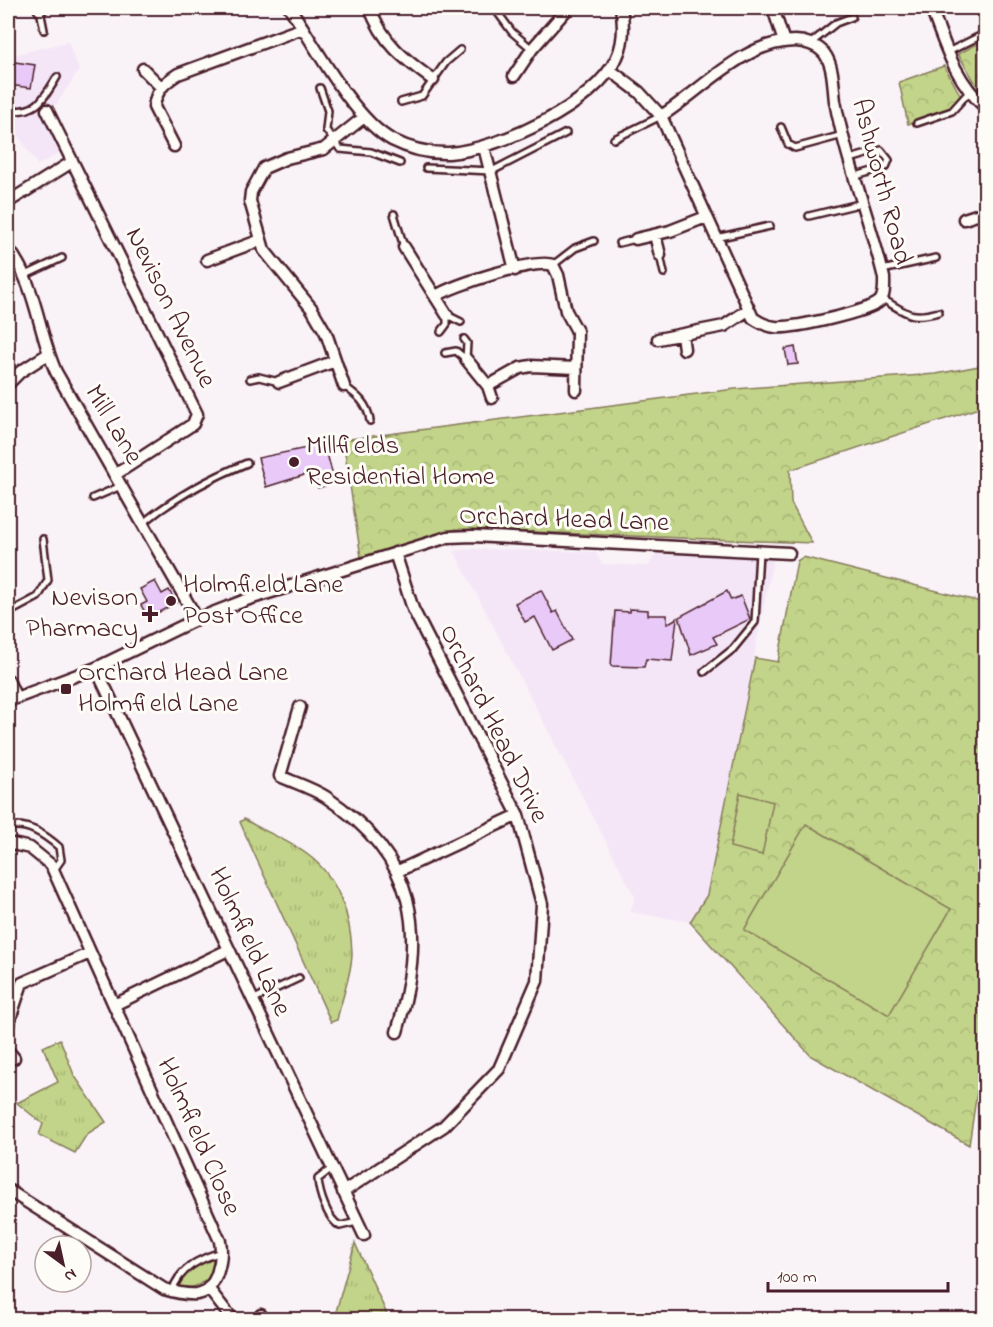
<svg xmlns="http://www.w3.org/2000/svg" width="993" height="1327" font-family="'Indie Flower',sans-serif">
	<defs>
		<pattern id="grass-tufts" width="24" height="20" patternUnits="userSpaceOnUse" patternTransform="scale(1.5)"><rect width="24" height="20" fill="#c2d489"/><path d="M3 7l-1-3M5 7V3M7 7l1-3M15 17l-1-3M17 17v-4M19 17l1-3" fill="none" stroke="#a8b676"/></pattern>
		<pattern id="park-crowns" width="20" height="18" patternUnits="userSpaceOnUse" patternTransform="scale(1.5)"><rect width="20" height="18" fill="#c2d489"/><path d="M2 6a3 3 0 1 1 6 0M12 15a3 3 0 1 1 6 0" fill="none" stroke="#a8b676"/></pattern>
	</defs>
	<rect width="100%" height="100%" fill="#f9f2f7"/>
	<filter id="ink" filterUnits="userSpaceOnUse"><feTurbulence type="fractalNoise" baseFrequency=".0167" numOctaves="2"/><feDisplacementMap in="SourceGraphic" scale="12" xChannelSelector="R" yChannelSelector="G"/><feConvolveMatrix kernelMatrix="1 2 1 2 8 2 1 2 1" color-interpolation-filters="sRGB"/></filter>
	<g filter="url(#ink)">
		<path fill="#f4e6f7" d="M68,42L79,70L57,103L44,112L61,152L38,165L13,128L8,127V56Z
			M475,549L595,552L602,564L648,566L656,554L773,559L707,895L690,922L630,912L635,897L454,551Z"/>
		<path fill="url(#grass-tufts)" stroke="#867a5a" stroke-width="1.5" d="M244,819C265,832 288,840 308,855C338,877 351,916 352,953C352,974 341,1000 337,1020L331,1022L247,838L240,822Z
			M60,1039L74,1075L106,1122L87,1134L75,1153L39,1135L43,1124L17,1103L58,1082L43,1047Z
			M355,1243L389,1319H334Z
			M216,1256C217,1279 197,1290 177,1288C185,1270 198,1263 216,1256Z"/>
		<path fill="url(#park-crowns)" stroke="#867a5a" stroke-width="1.5" d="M985,40V91L982,94L958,54Z
			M944,66L962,98L949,111L908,124L899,82Z
			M985,365V406L790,470L791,503L812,543L456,529L361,557L343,440L735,389L936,374Z
			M803,557L985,603L986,1032L969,1145L811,1056L690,922L707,895L755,658L778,662L797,561Z"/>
		<path fill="#c2d489" stroke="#867a5a" stroke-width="1.5" d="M740,793L773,802L762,855L730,847Z
			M806,824L951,909L889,1015L744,930Z"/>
		<path fill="#e9c9f7" stroke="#4a1f2b" stroke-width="1.5" d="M8,61L35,65L31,88L9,85Z
			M795,347L798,364L788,365L785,349Z
			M323,439L335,483L318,488L314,472L266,487L258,458L307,448L306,443Z
			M155,581L162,594L169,590L176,603L148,618L141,605L147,602L140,589Z
			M541,590L553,613L557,611L572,640L552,650L535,617L525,622L515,603Z
			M727,591L731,600L741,596L750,619L713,637L717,644L691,655L679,617Z
			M630,609L648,610V615H667V624L677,618L672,661L646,659L644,667L611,666L615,611L630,612Z"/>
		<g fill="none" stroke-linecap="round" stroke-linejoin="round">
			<g stroke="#4a1f2b" stroke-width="10">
				<path id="service" d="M40,10L44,30
					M498,13L512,32L532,49
					M811,43L836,23L852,17
					M948,52L986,33
					M320,88L328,111L326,130L340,149L371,152L400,163
					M401,102L422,96L446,62L460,50
					M8,110C36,114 43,100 57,77
					M917,123L952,111L969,92
					M781,127L788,144L795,148L843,135
					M614,139L661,116
					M850,159L881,150L889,160L886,167L856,176
					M426,168L492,171L566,133
					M394,214L404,247
					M809,216L863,203
					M716,238L770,226
					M619,243L636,239
					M660,255L664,273
					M553,265L575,248L594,241
					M882,270L936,258
					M26,275L62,258
					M881,298C907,313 909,320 939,312
					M447,315L461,322
					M441,332L447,324V315
					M464,339L467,343L466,359
					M445,353L456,351L466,359
					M250,379L259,377L279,382
					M344,386C357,395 368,404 370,421
					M93,498L121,486
					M143,523C174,498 210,478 247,463
					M8,613L38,597L48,580L43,539
					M704,672L733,649L755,622L759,552
					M8,827C27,822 45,835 59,847L61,860L54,870
					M252,1000L299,978
					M332,1168L318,1179C319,1193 327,1219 340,1226L357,1222
					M172,1291C180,1268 199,1259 221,1252"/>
			</g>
			<g stroke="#4a1f2b" stroke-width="15">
				<path id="minor" d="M290,8C314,44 354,120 392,140C410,149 428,154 449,153C499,149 596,105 617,57C624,42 624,24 621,8
					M370,8C382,42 404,59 433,80
					M773,8L784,42
					M931,8C945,45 955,81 986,108
					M40,10L42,8
					M143,69L161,87
					M610,70L639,92L661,116L753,318C760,323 767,326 775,327C791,329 869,312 880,301C885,295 884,286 884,278C870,219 846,161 835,101C833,86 834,66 824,53C817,45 804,41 795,41C744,41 701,91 661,116
					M514,76L532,49L568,8
					M47,110L197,414L193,424L116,474
					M174,146L154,107C156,90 164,83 178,74L303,28
					M484,147L515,270
					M8,202L72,162
					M964,219L986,212
					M655,235L660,255
					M636,239L670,231L706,217
					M404,247L447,315
					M8,248C37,286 37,329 56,372L197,619
					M207,260L261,240
					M436,296C454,285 535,258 553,265L558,275L566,311L577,331L576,390
					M682,335L684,349
					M658,339L724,326L748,310
					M466,359L488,386L492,398
					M279,382L335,361
					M8,384L20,372L48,354
					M344,386L326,333L312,309L264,250L250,201L251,192L264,168L287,158L324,149L364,117
					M488,386L520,368L531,366L576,368
					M96,668L364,1235
					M8,680L16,698
					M8,701L96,668L197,619L246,600L448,537L473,536L789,553
					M300,707L280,776C295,783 312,788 326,797C419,859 426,932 397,1032
					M8,843L30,848L51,865L220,1241C223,1257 218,1291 197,1294C187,1295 174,1292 164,1289L8,1190
					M398,871L518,815
					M114,1005L228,950
					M8,1025L22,983L90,953
					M8,1051L14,1058
					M343,1192L444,1126L499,1069L537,981L542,904L518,815L413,609L395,553
					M208,1288L233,1320
					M257,1320L261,1315"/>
			</g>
			<use href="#service" stroke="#fdfcf7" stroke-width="5"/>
			<use href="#minor" stroke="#fdfcf7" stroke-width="10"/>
		</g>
	</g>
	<g fill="#4a1f2b" stroke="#fdfcf7" stroke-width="2">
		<circle cx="294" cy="462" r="6"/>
		<circle cx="171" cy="601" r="6"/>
		<path d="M147 605h6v6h6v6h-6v6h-6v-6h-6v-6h6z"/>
		<rect x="60" y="683" width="12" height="12" rx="3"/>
	</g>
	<g text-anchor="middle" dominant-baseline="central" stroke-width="6" stroke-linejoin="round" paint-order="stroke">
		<g font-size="27" fill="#4a1f2b" stroke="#fdfcf7">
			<text transform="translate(881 182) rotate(75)">Ashworth Road</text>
			<text transform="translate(170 308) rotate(64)">Nevison Avenue</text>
			<text transform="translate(113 425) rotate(59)">Mill Lane</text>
			<text transform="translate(564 520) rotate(2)">Orchard Head Lane</text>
			<text transform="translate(493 724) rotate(64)">Orchard Head Drive</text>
			<text transform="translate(249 942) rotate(65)">Holmfield Lane</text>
			<text transform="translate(198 1137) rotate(66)">Holmfield Close</text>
		</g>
		<g font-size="27" fill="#4a1f2b" stroke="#fdfcf7" text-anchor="start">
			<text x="306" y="446">Millfields<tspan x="306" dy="31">Residential Home</tspan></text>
			<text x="183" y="585">Holmfield Lane<tspan x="183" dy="31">Post Office</tspan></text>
			<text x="138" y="598" text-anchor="end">Nevison<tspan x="138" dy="31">Pharmacy</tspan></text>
			<text x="78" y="673">Orchard Head Lane<tspan x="78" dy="31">Holmfield Lane</tspan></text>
		</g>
	</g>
	<rect width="993" height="1327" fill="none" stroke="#fdfcf7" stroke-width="30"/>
	<rect x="15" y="15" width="963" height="1297" fill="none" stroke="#4a1f2b" stroke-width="2" filter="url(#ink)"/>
	<g transform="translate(63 1264) rotate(147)"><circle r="28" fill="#fdfcf7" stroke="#b5a4a5" stroke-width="1.5"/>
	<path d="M0-4.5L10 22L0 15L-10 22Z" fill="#4a1f2b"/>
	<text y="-9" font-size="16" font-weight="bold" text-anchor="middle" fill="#4a1f2b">N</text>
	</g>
	<path d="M768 1282v9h180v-9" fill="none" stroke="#4a1f2b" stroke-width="3"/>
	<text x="777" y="1282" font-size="18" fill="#4a1f2b" stroke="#fdfcf7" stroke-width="4.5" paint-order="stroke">100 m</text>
</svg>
